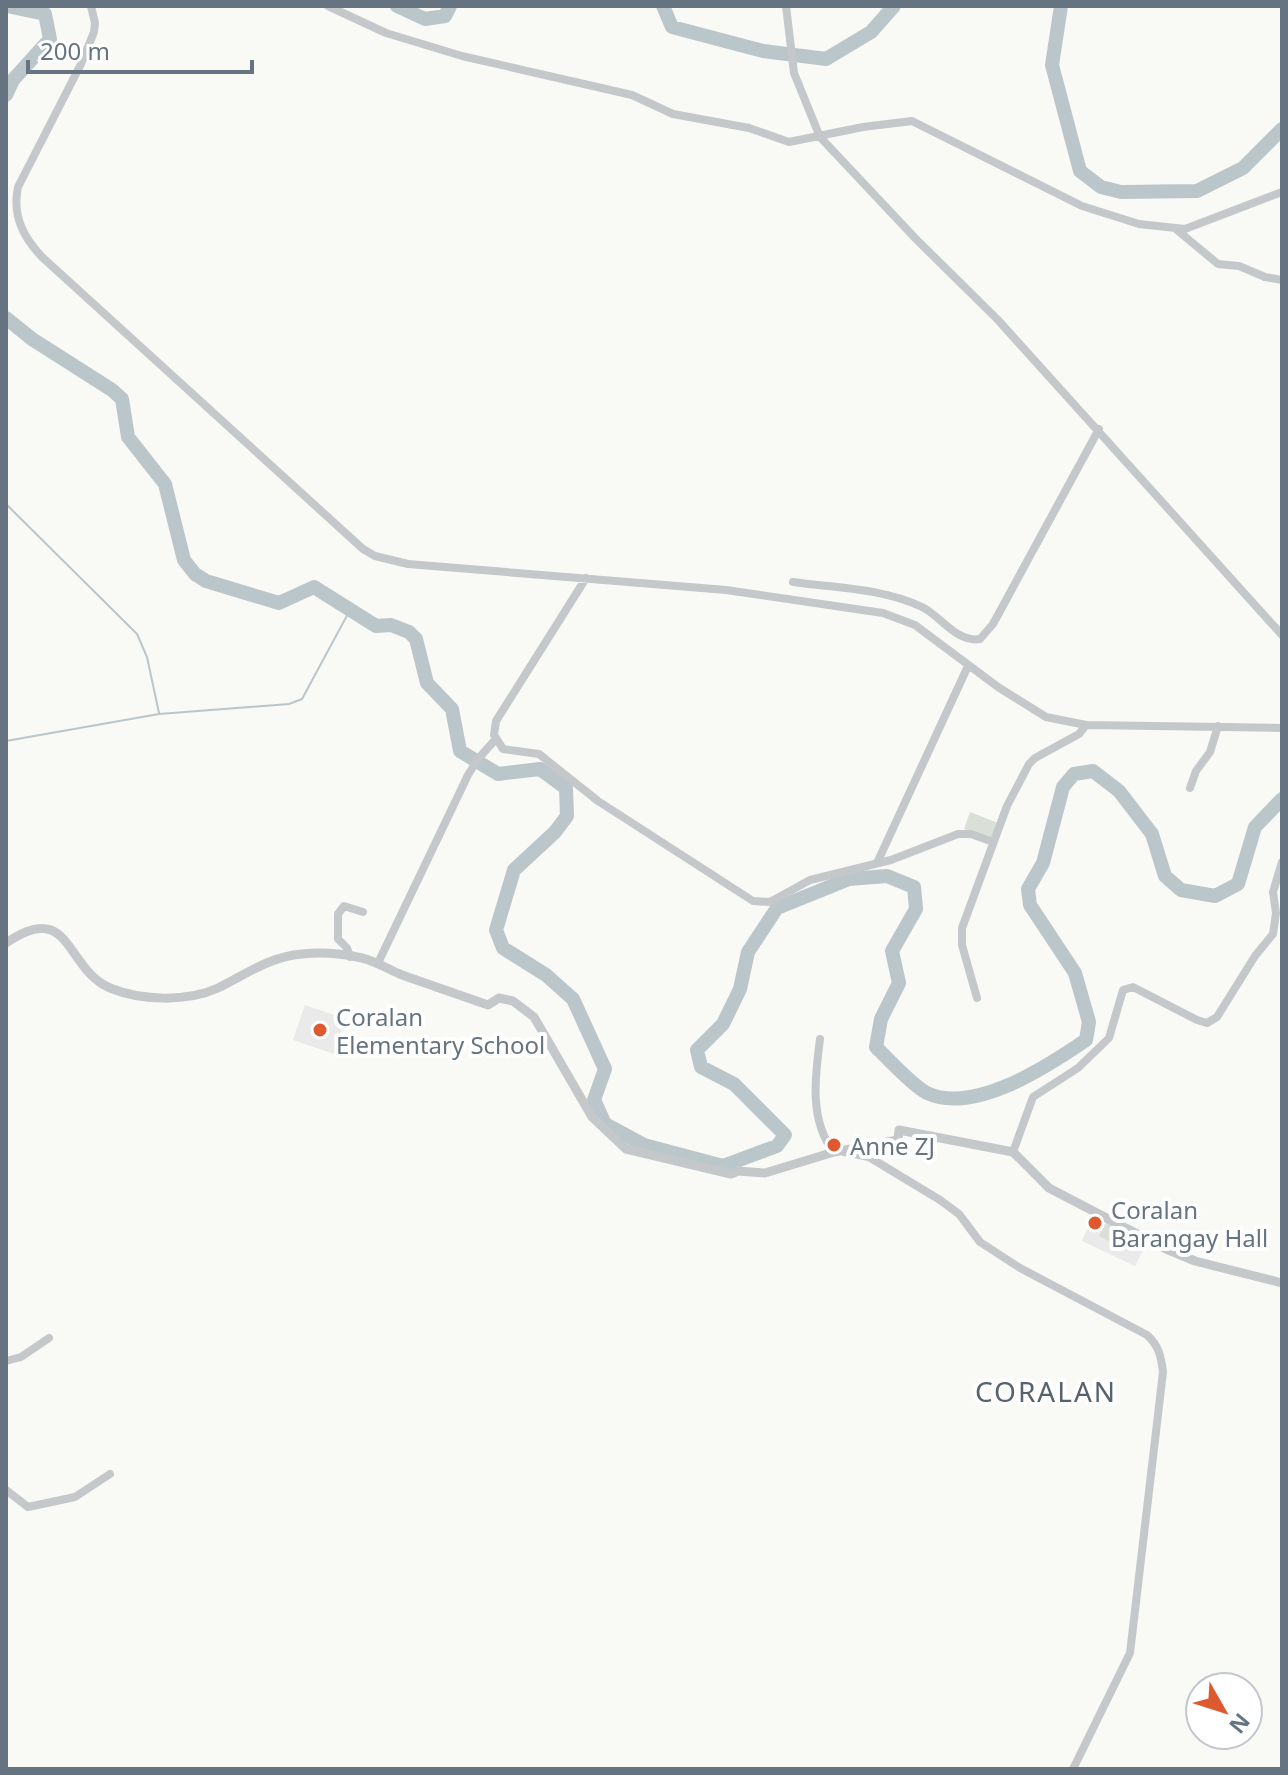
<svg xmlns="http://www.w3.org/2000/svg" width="1288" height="1775" font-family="'Noto Sans',sans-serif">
	<rect width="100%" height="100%" fill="#f9f9f6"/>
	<path fill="#e9eae9" d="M305,1005L346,1019L334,1054L293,1040Z
		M1094,1212L1148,1241L1135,1266L1082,1241Z"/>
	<path fill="#dae0d7" d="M970,812L998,823L992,840L964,829Z
		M1108,1220L1136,1235L1127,1251L1099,1236Z"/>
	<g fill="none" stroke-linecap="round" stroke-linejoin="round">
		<path stroke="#bbc6ca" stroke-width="2" d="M6,504L137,634L147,657L159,713
			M6,741L159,714L289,704L302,699L350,610"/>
		<path stroke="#bbc6ca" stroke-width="14" d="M397,6L425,19L445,16L450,6
			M663,6L672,27L763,51L826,59L871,32L894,6
			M1061,6L1052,65L1080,171L1101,187L1121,192L1197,191L1243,168L1282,129
			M6,95L13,80L50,39L45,14L7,6
			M6,318L32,339L112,390L122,399L128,437L165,484L184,560L195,574L206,581L279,603L314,587L376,626L391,625L409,632L416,639L427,683L452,709L460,751L498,774L540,769L566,788L567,816L555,832L514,870L496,930L503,948L546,975L573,999L605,1069L594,1100L605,1124L644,1145L723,1166L777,1146L785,1135L734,1084L701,1067L697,1050L723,1024L740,989L748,952L777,908L849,879L887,876L914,887L916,909L892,951L899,983L881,1019L876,1047C888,1059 914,1087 927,1093C974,1115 1048,1066 1086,1040L1089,1022L1075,973L1030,905L1028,889L1043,863L1063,787L1074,774L1093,771L1119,791L1152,834L1165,876L1181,890L1215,896L1238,884L1255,827L1282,799"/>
		<path stroke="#c4c8cb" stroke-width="8" d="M91,6L95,23L94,32L81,64L18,187C12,215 23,237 42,257L363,549L375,556L408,564L726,590L883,613L915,625L998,687L1046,717L1086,725L1282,728
			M328,6L386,33L462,56L632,95L673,114L749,128L789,142L863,127L912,121L1082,206L1139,224L1185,229L1282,192
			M786,6L794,73L820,137L915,238L998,320L1282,635
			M1177,230L1218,264L1239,266L1265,277L1282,280
			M586,578L496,721L494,735L503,749L539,754L598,801L753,901L770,902L810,880L891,860L958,834H971L993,842
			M793,582C835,588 883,588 922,607C941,616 956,643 980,639L993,624L1099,429
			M1190,788L1196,771L1210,752L1218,726
			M877,863L968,666
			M350,957L347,948L338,939V914L344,906L363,912
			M378,963L468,775L478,759L495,740
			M977,998L962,945V928L1007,806L1029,764L1035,758L1079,734L1086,725
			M820,1039C815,1076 809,1121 834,1152
			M844,1152L869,1157L940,1200L959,1214L980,1242L1020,1268L1147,1335C1159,1346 1161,1356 1163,1372L1130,1653L1073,1769
			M1013,1152L1033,1097L1078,1068L1109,1038L1123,990L1133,987L1197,1020L1207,1023L1217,1017L1255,956L1273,934L1276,913L1273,892L1282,862
			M6,1361L21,1357L49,1338
			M6,1490L28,1507L75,1497L110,1474"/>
		<path stroke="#c4c8cb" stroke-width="9" d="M6,943C71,898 65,969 110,988C142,1001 187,1002 218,988C247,974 268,957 302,954C320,952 344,954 362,958C376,961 389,970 402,975C430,985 459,995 488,1005L499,998L513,1001L534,1017L592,1117L626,1149L731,1174L738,1171L765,1173L834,1152L898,1140L899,1130L1013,1152L1049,1188L1166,1249L1195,1261L1282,1283"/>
	</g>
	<g fill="#de5930" stroke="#fff" stroke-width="3">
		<circle cx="320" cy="1030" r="8"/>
		<circle cx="834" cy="1145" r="8"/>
		<circle cx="1095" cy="1223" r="8"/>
	</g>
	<g text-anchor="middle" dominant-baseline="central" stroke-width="8" stroke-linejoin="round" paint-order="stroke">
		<g font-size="24" fill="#657480" stroke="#fff" text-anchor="start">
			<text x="336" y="1016">Coralan<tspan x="336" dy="28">Elementary School</tspan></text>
			<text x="850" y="1145">Anne ZJ</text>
			<text x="1111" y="1209">Coralan<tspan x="1111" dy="28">Barangay Hall</tspan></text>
		</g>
		<g font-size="28" letter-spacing="2" fill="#56626c" stroke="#fff">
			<text x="1046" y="1391">CORALAN</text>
		</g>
	</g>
	<rect width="1288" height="1775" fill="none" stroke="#657480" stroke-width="16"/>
	<g transform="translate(1224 1711) rotate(129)"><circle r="38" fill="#ffffff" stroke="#c1c7cc" stroke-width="2"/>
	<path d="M0-6L14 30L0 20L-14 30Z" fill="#de5930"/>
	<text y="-12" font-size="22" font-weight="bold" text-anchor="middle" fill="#657480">N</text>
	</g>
	<path d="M28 60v12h224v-12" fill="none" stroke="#657480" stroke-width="4"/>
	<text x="40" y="60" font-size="24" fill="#657480" stroke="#ffffff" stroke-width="6" paint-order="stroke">200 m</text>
</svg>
